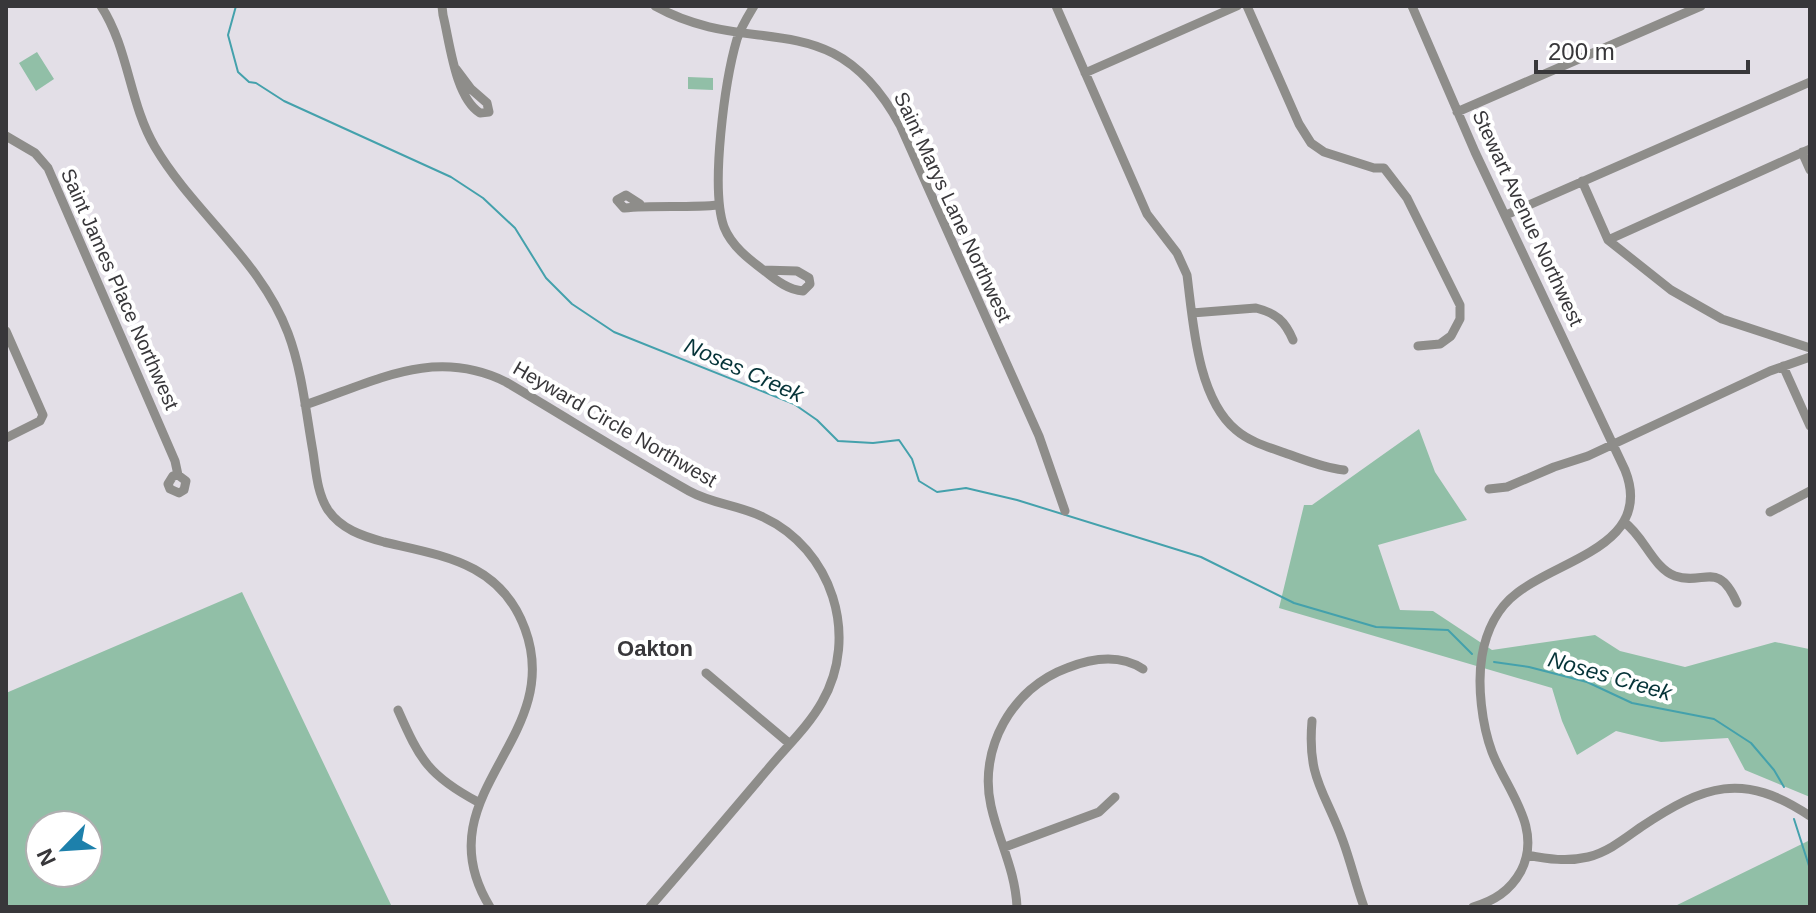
<svg xmlns="http://www.w3.org/2000/svg" width="1816" height="913" font-family="Helvetica,sans-serif">
	<rect width="100%" height="100%" fill="#e3dfe7"/>
	<path fill="#91bfa7" fill-rule="evenodd" d="M37,52L54,79L36,91L19,63Z
		M688,77L713,78V90L688,89Z
		M1419,429L1435,472L1467,520L1378,545L1400,610L1433,611L1492,650L1595,635L1620,651L1685,667L1775,642L1809,649L1810,797L1745,770L1728,738L1661,742L1616,731L1577,755L1562,721L1552,688L1279,608L1304,505H1312Z
		M242,592L392,907H6V693ZM40,825H88V873H40Z
		M1810,840V907H1673Z"/>
	<g fill="none" stroke-linecap="round" stroke-linejoin="round">
		<path stroke="#44a1ac" stroke-width="2" d="M236,6L228,35L238,72L249,82L256,83L284,101L451,177L483,198L515,228L546,278L572,304L614,332L794,404L817,420L838,441L873,443L899,440L912,459L919,481L937,492L966,488L1017,500L1201,557L1294,603L1376,627L1448,630L1472,654
			M1494,662L1529,667L1587,682L1632,703L1714,719L1751,743L1774,770L1784,787
			M1794,819L1810,869"/>
		<path stroke="#8e8d8a" stroke-width="9" d="M101,6C129,49 129,103 155,147C194,213 260,259 288,333C302,370 306,413 313,452C316,471 317,493 328,510C341,529 362,536 384,542C444,556 501,563 525,629C566,740 421,795 490,907
			M442,6L443,15C450,43 455,97 480,113L489,112L487,103L471,89L456,69
			M655,6C754,61 832,0 900,125L1039,436L1065,511
			M754,6C748,16 741,27 737,39C725,80 710,188 724,227C732,247 750,260 766,272C777,281 789,290 803,291L810,284L809,278L797,271L763,270
			M1056,6L1147,214L1177,253L1187,275C1193,321 1197,398 1236,430C1250,442 1268,447 1285,453C1305,460 1324,468 1344,470
			M1247,6L1299,124L1311,143L1324,152L1374,168H1384L1407,198L1460,305V319L1451,336L1440,344L1418,346
			M1412,6L1475,152L1625,470C1655,545 1558,560 1517,593C1497,608 1486,632 1482,656C1477,685 1482,725 1492,752C1507,791 1543,828 1521,871C1510,891 1494,901 1473,907
			M1085,73L1237,6
			M1457,112L1701,6
			M6,136L35,153L48,168L175,461L178,475L186,481L184,490L179,493L170,489L168,484L173,476L178,475
			M1802,152L1810,170
			M1582,181L1608,240L1671,290L1722,319L1810,348
			M640,204L626,195L617,200L624,208C655,205 687,208 719,205
			M1506,215L1810,82
			M1608,240L1810,149
			M1192,313L1256,308C1276,313 1285,321 1293,340
			M6,331L43,415L40,421L6,438
			M1783,366L1810,426
			M305,405C374,382 434,346 506,382C567,418 627,456 689,491C712,504 739,505 763,517C832,549 860,636 822,702C808,727 786,747 768,769C729,815 690,861 650,907
			M1489,489L1507,487L1554,467L1588,456L1770,371L1810,357
			M1770,512L1810,491
			M1624,522C1644,536 1653,568 1675,576C1704,586 1718,559 1737,603
			M706,673L790,744
			M398,710C420,760 429,776 478,802
			M1312,721C1307,779 1325,791 1343,841C1351,863 1356,885 1364,907
			M1005,847L1099,812L1115,797
			M1527,855C1548,859 1567,862 1588,857C1608,852 1624,839 1641,827C1704,785 1743,771 1810,816
			M1017,907C1015,869 999,842 991,806C978,749 1012,688 1067,668C1092,658 1120,654 1143,669"/>
	</g>
	<g text-anchor="middle" dominant-baseline="central" stroke-width="8" stroke-linejoin="round" paint-order="stroke">
		<g font-size="20" fill="#38373a" stroke="#fff">
			<text transform="translate(953 207) rotate(65)">Saint Marys Lane Northwest</text>
			<text transform="translate(1528 218) rotate(65)">Stewart Avenue Northwest</text>
			<text transform="translate(120 289) rotate(66)">Saint James Place Northwest</text>
			<text transform="translate(615 424) rotate(30)">Heyward Circle Northwest</text>
		</g>
		<g font-size="22" font-style="italic" fill="#053338" stroke="#fff">
			<text transform="translate(744 370) rotate(24)">Noses Creek</text>
			<text transform="translate(1610 676) rotate(16)">Noses Creek</text>
		</g>
		<g font-size="22" font-weight="bold" fill="#38373a" stroke="#fff">
			<text x="655" y="648">Oakton</text>
		</g>
	</g>
	<rect width="1816" height="913" fill="none" stroke="#38373a" stroke-width="16"/>
	<g transform="translate(64 849) rotate(245)"><circle r="38" fill="#ffffff" stroke="#afafb0" stroke-width="2"/>
	<path d="M0-6L14 30L0 20L-14 30Z" fill="#1d80ab"/>
	<text y="-12" font-size="22" font-weight="bold" text-anchor="middle" fill="#38373a">N</text>
	</g>
	<path d="M1536 60v12h212v-12" fill="none" stroke="#38373a" stroke-width="4"/>
	<text x="1548" y="60" font-size="24" fill="#38373a" stroke="#ffffff" stroke-width="6" paint-order="stroke">200 m</text>
</svg>
